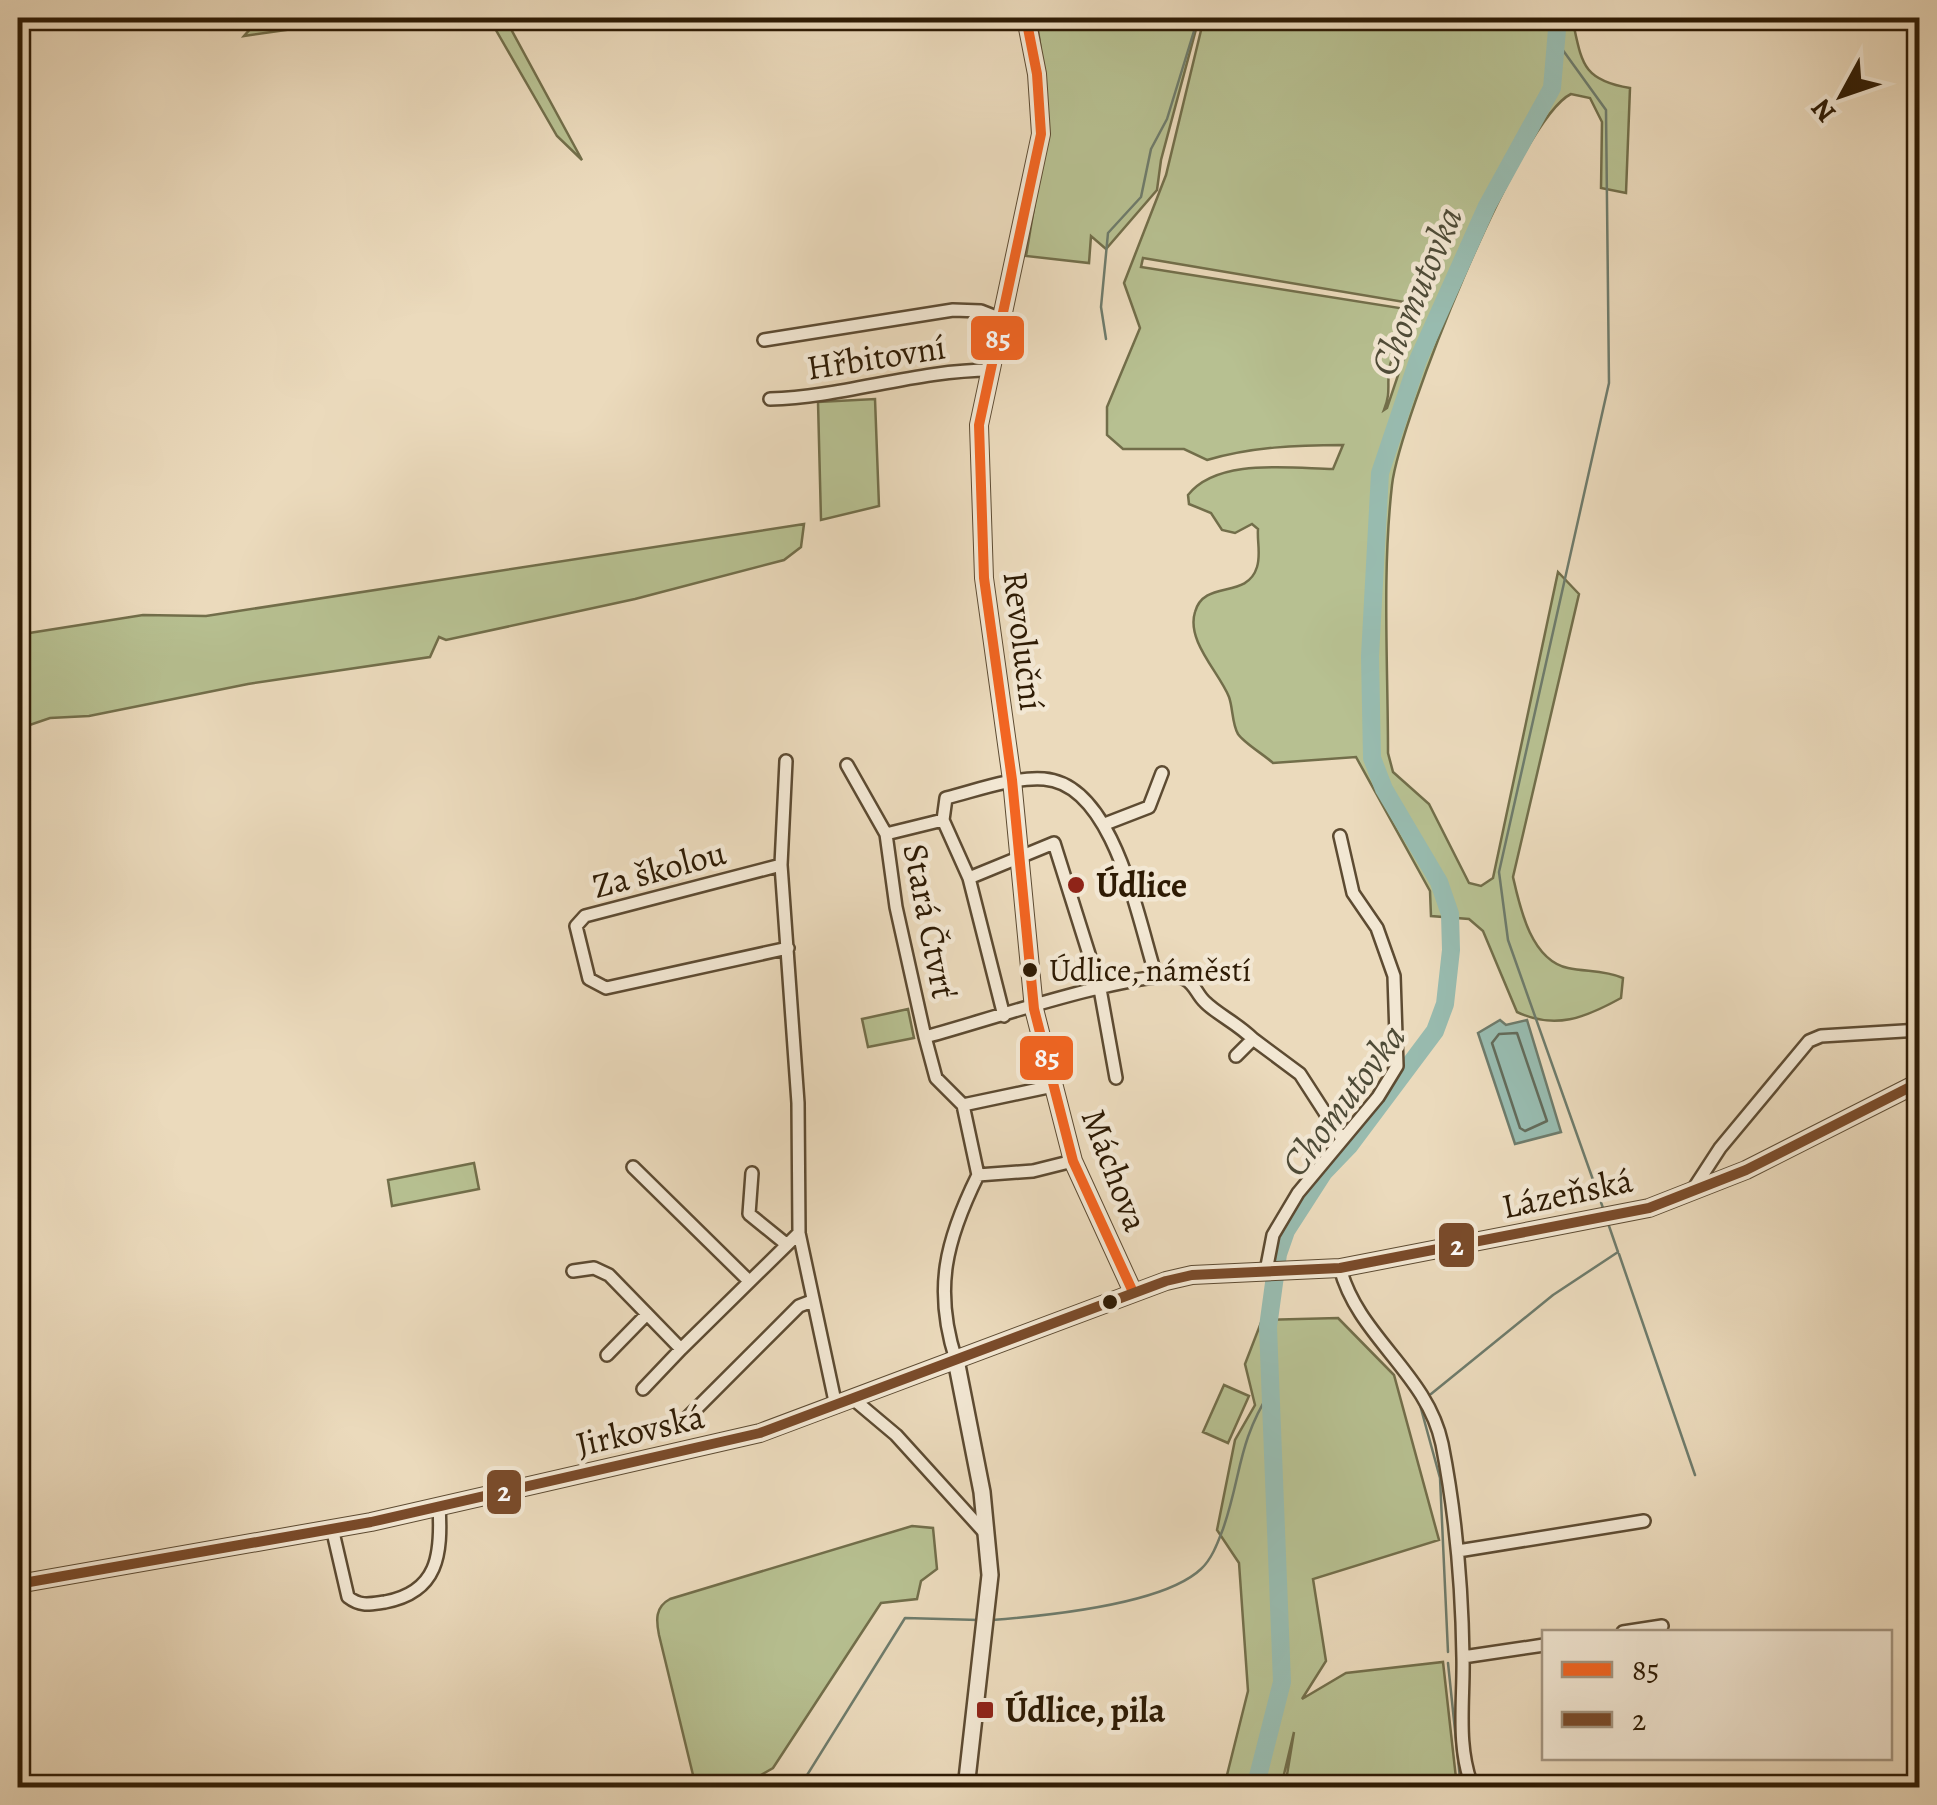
<svg xmlns="http://www.w3.org/2000/svg" width="1937" height="1805" font-family="Alegreya,serif">
	<rect width="100%" height="100%" fill="#ebdabc"/>
	<filter id="stains"><feTurbulence type="fractalNoise" baseFrequency=".002" numOctaves="4"/><feColorMatrix values="0 0 0 0 .2 0 0 0 0 .09 0 0 0 0 .02 0 0 0 .5 -.17"/></filter>
	<radialGradient id="worn" r=".72"><stop offset=".6" stop-color="#630" stop-opacity="0"/><stop offset="1" stop-color="#630" stop-opacity=".3"/></radialGradient>
	<path fill="#b7c091" stroke="#726e4a" stroke-width="2.5" fill-rule="evenodd" d="M260,18H371L244,36Z
		M489,18H505L582,160L557,136Z
		M1036,18H1199L1161,160L1157,190L1106,249L1091,236L1089,263L1026,256C1041,164 1053,112 1036,18Z
		M1204,18H1572C1582,62 1581,80 1630,88L1626,193L1601,188L1602,122L1590,98L1571,94C1519,119 1399,422 1392,485C1382,574 1388,664 1388,753L1393,772L1429,804L1469,883L1481,886L1493,878L1558,572L1579,594L1513,877C1520,908 1531,960 1568,968C1587,972 1604,970 1623,978L1621,998C1585,1018 1555,1030 1517,1012L1483,931L1469,919L1431,916L1430,891L1356,757L1273,763C1263,754 1244,743 1238,734C1232,724 1233,708 1229,697C1219,672 1186,641 1195,612C1204,579 1247,600 1257,567C1261,554 1257,542 1258,529L1252,524L1235,533L1222,530L1211,513L1189,504L1188,495C1217,458 1288,468 1333,469L1343,445C1296,445 1252,447 1207,460L1184,449H1123L1107,435V407L1140,328L1124,283L1166,175ZM1143,258L1416,304L1423,301L1387,408L1384,410C1391,392 1387,387 1389,370C1391,349 1413,331 1406,309L1141,267Z
		M875,399L879,506L821,520L818,402Z
		M804,524L801,547L784,560L635,599L446,640L439,637L430,657L248,684L89,716L50,718L18,729V636L23,634L143,615L206,616Z
		M908,1009L914,1038L868,1047L862,1019Z
		M474,1163L479,1189L392,1206L388,1180Z
		M1338,1318L1394,1375L1439,1540L1313,1579L1326,1661L1302,1699L1346,1673L1443,1662L1457,1787H1285L1294,1732L1281,1787H1224L1248,1691L1239,1563L1217,1530L1235,1440L1255,1405L1245,1364L1262,1320Z
		M1224,1385L1249,1396L1228,1443L1203,1432Z
		M912,1526L933,1528L937,1569L921,1581L917,1599L881,1603L773,1768L761,1775L694,1779L659,1635C656,1620 655,1607 670,1599Z"/>
	<path fill="#98bbaf" stroke="#6e7b6b" stroke-width="2.5" d="M1500,1020L1506,1025L1527,1020L1561,1132L1515,1144L1478,1033Z"/>
	<g fill="none" stroke-linecap="round" stroke-linejoin="round">
		<path stroke="#636b5a" stroke-width="2.5" d="M1517,1033L1547,1121L1525,1131L1520,1128L1492,1043L1499,1034Z"/>
		<path stroke="#6e7b6b" stroke-width="2.5" d="M1557,42L1606,110L1609,383L1499,872L1508,940L1603,1208
			M1106,339L1101,307L1108,233L1141,197L1151,149L1167,119L1198,18
			M1619,1254L1695,1475
			M1431,1394L1553,1295L1618,1252L1609,1226
			M1420,1405L1440,1478L1448,1652
			M992,1620C1043,1616 1163,1605 1201,1569C1212,1559 1218,1542 1223,1529C1242,1474 1237,1444 1271,1390
			M1448,1663L1461,1788
			M799,1788L905,1618L979,1620"/>
		<path stroke="#98bbaf" stroke-width="18" d="M1255,1788L1282,1682L1268,1327L1278,1254L1286,1231L1324,1172L1349,1146L1435,1031L1445,1004L1451,950L1450,914L1439,882L1384,789L1372,758L1370,656L1380,473L1418,360L1487,206L1552,88L1558,18"/>
		<g stroke="#5d4b32" stroke-width="16">
			<path id="minor" d="M764,340L953,310L981,311L1004,320
				M770,399C844,397 916,370 991,370
				M786,761L781,865L798,1103L799,1233L836,1406
				M847,765L886,834L896,907L925,1037
				M943,820L969,878
				M1105,824L1149,807L1162,773
				M886,834L943,820L946,798C978,790 1011,777 1044,779C1114,784 1138,920 1156,976
				M781,865L585,916L576,926L589,979L606,988L788,948
				M1004,1016L969,878L1054,843L1100,989L1116,1078
				M1253,1039L1300,1074L1342,1139
				M963,1105L936,1078L925,1037C970,1026 1153,963 1185,979C1195,984 1197,995 1205,1002C1218,1015 1237,1023 1253,1039L1236,1056
				M963,1105L1053,1086
				M963,1105L978,1175
				M633,1167L748,1280
				M752,1173L749,1214L786,1244
				M978,1175L1033,1171L1073,1161
				M1692,1191L1720,1148L1809,1041L1821,1036L1920,1030
				M1340,1268C1358,1337 1427,1373 1442,1444C1456,1515 1462,1586 1463,1658C1464,1700 1456,1747 1473,1788
				M573,1271L594,1268L609,1275L681,1349L799,1233
				M1266,1271L1273,1235L1298,1193L1378,1097L1397,1066L1394,976L1377,928L1353,893L1340,836
				M607,1355L647,1314
				M956,1360C933,1289 946,1240 978,1175
				M643,1389L681,1349
				M852,1398L896,1435L985,1533
				M686,1419L799,1306L812,1301
				M332,1528L348,1597C361,1607 370,1604 385,1602C438,1592 442,1555 439,1506
				M1458,1551L1644,1521
				M1623,1632L1662,1626
				M1463,1657L1544,1645"/>
		</g>
		<g stroke="#5d4b32" stroke-width="20">
			<path id="tertiary" d="M1026,18L1037,74L1041,134L979,425L984,578L1012,780L1034,1009L1073,1161L1133,1292
				M956,1360L982,1492L990,1575L966,1788
				M18,1584L371,1522L760,1433L1166,1281L1192,1275L1340,1268L1649,1208L1746,1170L1920,1082"/>
		</g>
		<use href="#minor" stroke="#f2e7d3" stroke-width="11"/>
		<use href="#tertiary" stroke="#f2e7d3" stroke-width="15"/>
		<g stroke="#f2e7d3" stroke-width="18">
			<path id="bus-1" d="M1026,18L1037,74L1041,134L979,425L984,578L1012,780L1034,1009L1073,1161L1133,1292"/>
		</g>
		<g stroke="#f2e7d3" stroke-width="18">
			<path id="bus-2" d="M18,1584L371,1522L760,1433L1166,1281L1192,1275L1340,1268L1649,1208L1746,1170L1920,1082"/>
		</g>
		<use href="#bus-1" stroke="#f26522" stroke-width="10"/>
		<use href="#bus-2" stroke="#7a4b2a" stroke-width="10"/>
	</g>
	<g fill="#8f2418" stroke="#f2e7d3" stroke-width="4">
		<circle cx="1076" cy="885" r="10"/>
		<rect x="975" y="1700" width="20" height="20" rx="5"/>
	</g>
	<g fill="#2e1b04" stroke="#f2e7d3" stroke-width="4">
		<circle cx="1030" cy="970" r="9"/>
		<circle cx="1110" cy="1302" r="9"/>
	</g>
	<g text-anchor="middle" dominant-baseline="central" stroke-width="9" stroke-linejoin="round" paint-order="stroke">
		<g font-size="32" fill="#2e1b04" stroke="#f2e7d3" text-anchor="start">
			<text x="1049" y="970">Údlice, náměstí</text>
		</g>
		<g font-size="35" fill="#2e1b04" stroke="#f2e7d3">
			<text transform="translate(876 357) rotate(-9)">Hřbitovní</text>
			<text transform="translate(1024 641) rotate(83)">Revoluční</text>
			<text transform="translate(659 869) rotate(-15)">Za školou</text>
			<text transform="translate(930 921) rotate(79)">Stará Čtvrť</text>
			<text transform="translate(1115 1170) rotate(69)">Máchova</text>
			<text transform="translate(1567 1193) rotate(-12)">Lázeňská</text>
			<text transform="translate(640 1430) rotate(-13)">Jirkovská</text>
		</g>
		<g font-size="35" font-weight="bold" fill="#2e1b04" stroke="#f2e7d3" text-anchor="start">
			<text x="1096" y="885">Údlice</text>
			<text x="1005" y="1710">Údlice, pila</text>
		</g>
		<g font-size="38" font-style="italic" fill="#4e4b37" stroke="#f2e7d3">
			<text transform="translate(1416 291) rotate(-67)">Chomutovka</text>
			<text transform="translate(1343 1100) rotate(-53)">Chomutovka</text>
		</g>
	</g>
	<g stroke="#f2e7d3" stroke-width="4">
		<rect x="969" y="314" width="57" height="48" rx="10" fill="#f26522"/>
		<rect x="1018" y="1034" width="57" height="48" rx="10" fill="#f26522"/>
		<rect x="1437" y="1221" width="39" height="48" rx="10" fill="#7a4b2a"/>
		<rect x="485" y="1468" width="38" height="48" rx="10" fill="#7a4b2a"/>
	</g>
	<g font-size="28" text-anchor="middle" font-weight="bold" fill="#fff">
		<text x="998" y="348">85</text>
		<text x="1047" y="1067">85</text>
		<text x="1457" y="1255">2</text>
		<text x="504" y="1501">2</text>
	</g>
	<rect width="1937" height="1805" fill="none" stroke="#ebdabc" stroke-width="60"/>
	<rect x="20" y="20" width="1897" height="1765" fill="none" stroke="#2e1b04" stroke-width="5"/>
	<rect x="30" y="30" width="1877" height="1745" fill="none" stroke="#2e1b04" stroke-width="2.5"/>
	<rect x="1542" y="1630" width="350" height="130" fill="#f2e7d3" stroke="#a49580" stroke-width="2.5"/>
	<rect x="1562" y="1662" width="50" height="15" fill="#f26522" stroke="#a49580" stroke-width="2.5"/>
	<text x="1632" y="1680" font-size="30" fill="#2e1b04">85</text>
	<rect x="1562" y="1712" width="50" height="15" fill="#7a4b2a" stroke="#a49580" stroke-width="2.5"/>
	<text x="1632" y="1730" font-size="30" fill="#2e1b04">2</text>
	<g transform="translate(1842 95) rotate(230)" stroke="#f2e7d3" stroke-width="8" paint-order="stroke">
	<path d="M0-8L18 38L0 25L-18 38Z" fill="#2e1b04"/>
	<text y="-15" font-size="28" font-weight="bold" text-anchor="middle" fill="#2e1b04">N</text>
	</g>
	<rect width="100%" height="100%" filter="url(#stains)"/>
	<rect width="100%" height="100%" fill="url(#worn)"/>
</svg>
